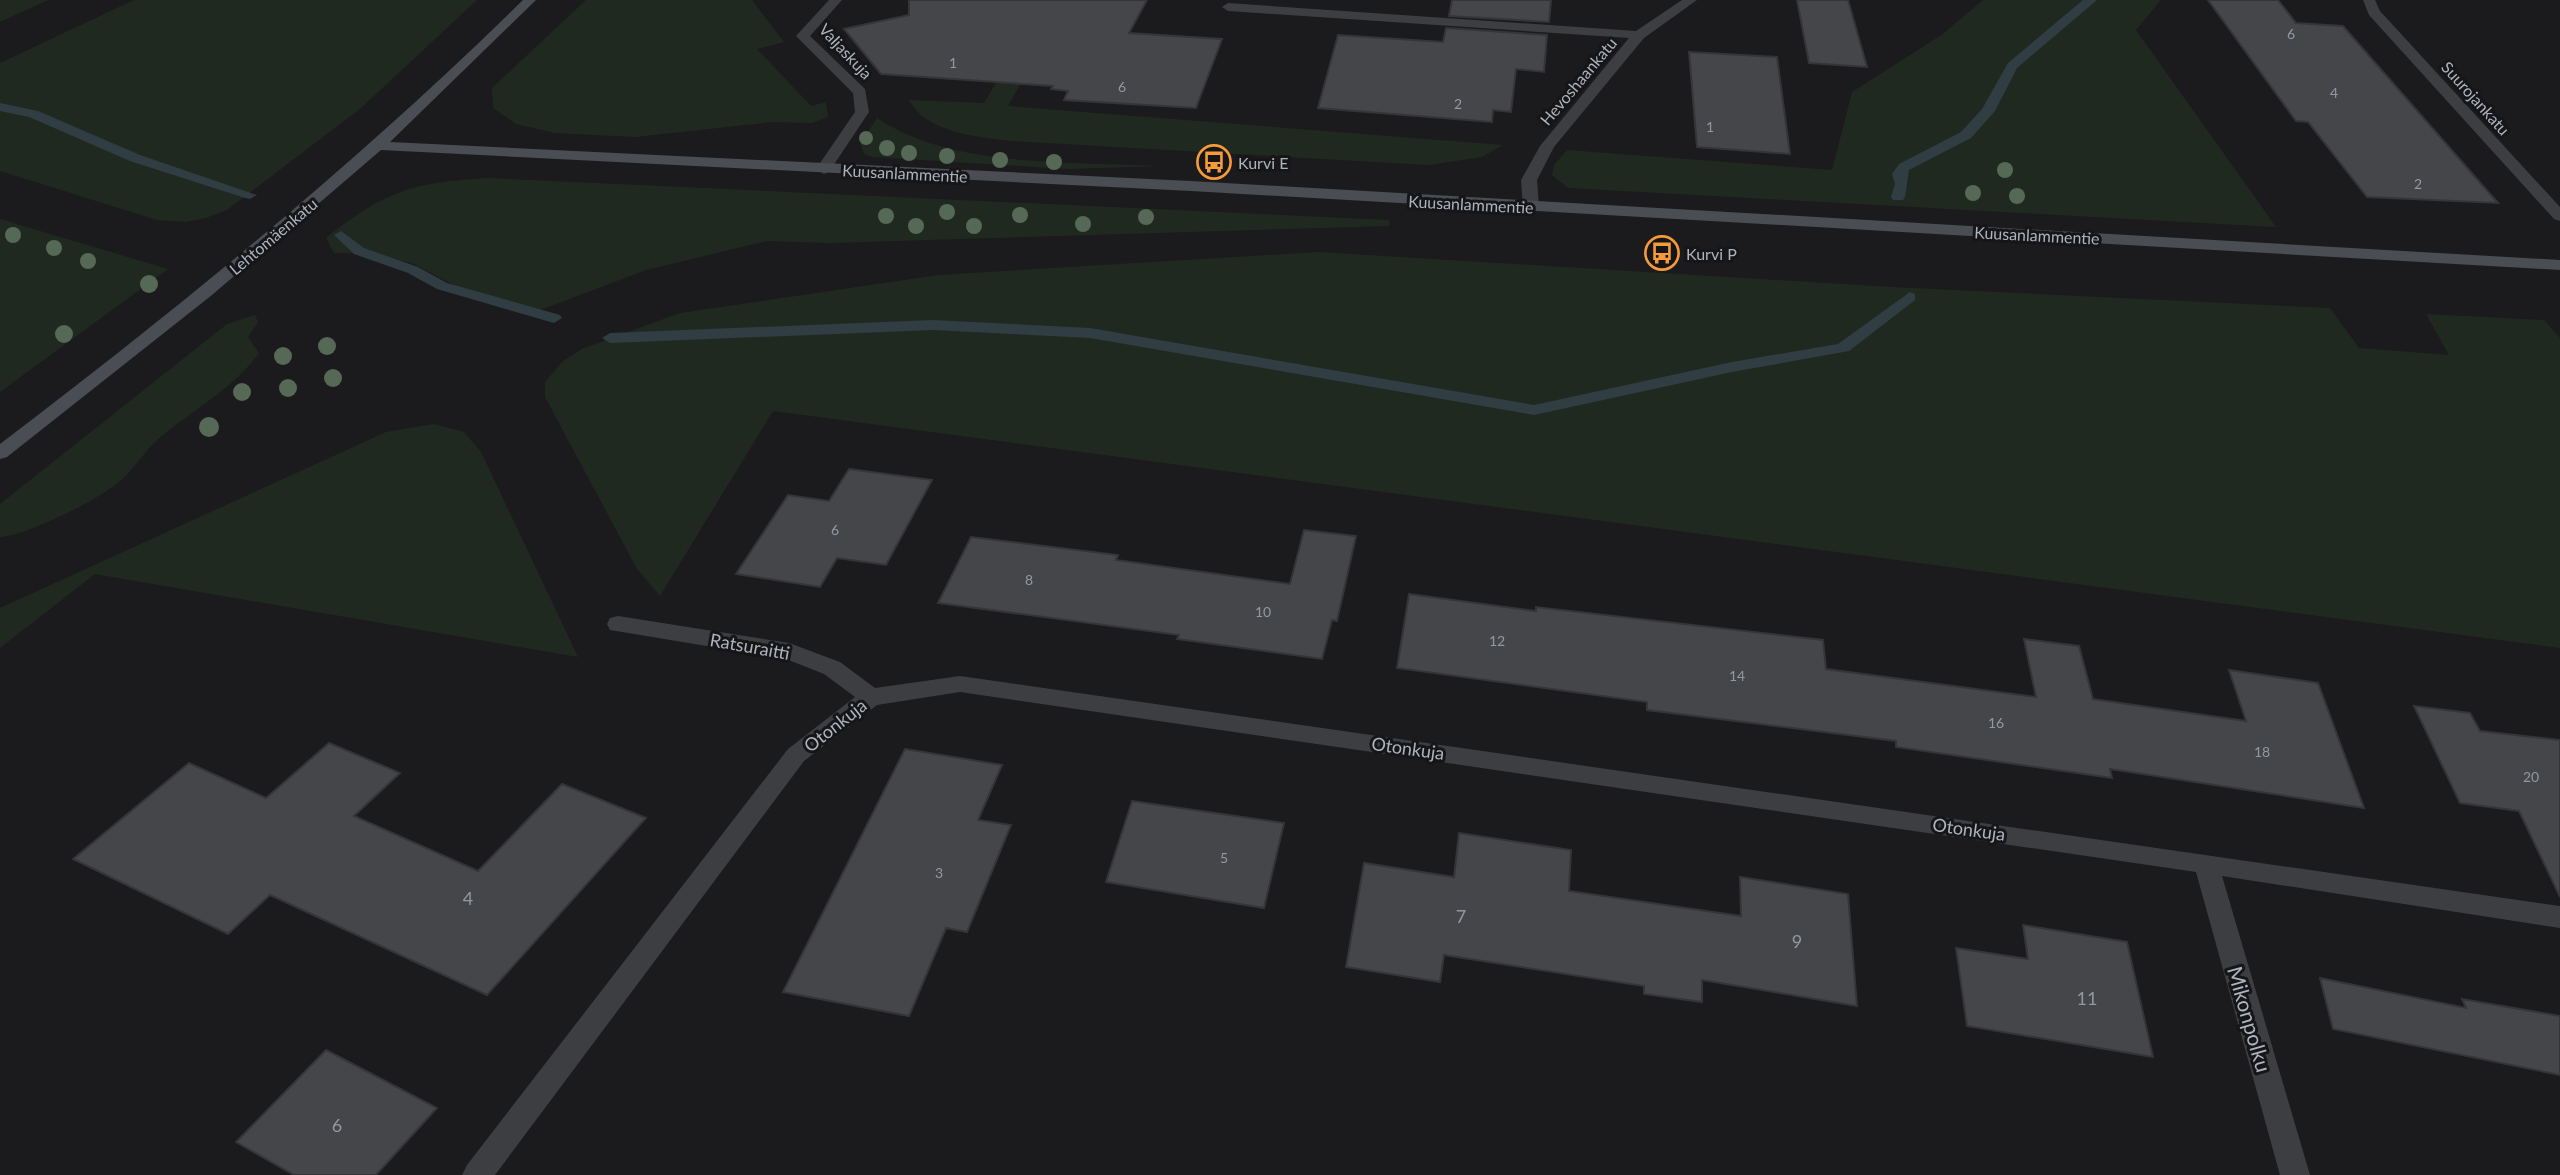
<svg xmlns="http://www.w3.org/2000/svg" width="2560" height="1175" font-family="Lato,sans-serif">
	<rect width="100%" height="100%" fill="#1b1b1d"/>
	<path fill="#202920" d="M0,0H48L0,22Z
		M134,0H477L361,108L227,210L206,218L186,222L157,220L0,171V63Z
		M586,0H752L784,42L757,49L811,106L826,102L828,117L812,123L772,122L635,137L555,133L516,124L493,108L492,88Z
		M1983,0H2161L2136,30L2276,227L1568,188L1552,175L1554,165L1567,150L1832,170L1852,92L1943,34Z
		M1035,17L1058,18L1008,106L1503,145L1482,157L1428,165L1011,141C978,137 926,133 909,100L984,103Z
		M877,118C953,169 1072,161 1161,166L1068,169L873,157L864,154L860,144Z
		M488,178L1389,220V226L830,243L767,241L646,270L540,310L515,311L492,305L412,263L366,254L334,253L326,238C387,190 411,183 488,178Z
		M0,219L168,269L0,392Z
		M1319,252L1891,287L2330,308L2359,348L2449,355L2426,314L2544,320L2560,338V648L773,411L660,596L637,569L545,397V382L563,361L582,349L680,313L938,275Z
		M255,315L258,322L248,337L259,353C232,390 192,410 157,440C144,452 135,468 121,480C103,498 25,536 0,537V504L227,324Z
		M434,424L464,432L481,452L578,657L95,574L0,648V608L386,432Z"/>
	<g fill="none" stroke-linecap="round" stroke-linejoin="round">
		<path fill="#303d42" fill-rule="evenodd" d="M2083,0H2097L2017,68L1995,111L1971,138L1909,170L1905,197L1903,200H1893L1891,197L1895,184L1892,174L1899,164L1961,132L1982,109L2008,63Z
			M0,103L38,111L140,155L257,195L250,199L245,198L130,161L29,117L0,111Z
			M341,231L364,248L418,267L447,283L560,315L562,318L554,323L437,289L408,273L354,254L334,235Z
			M1910,292L1915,294V300L1849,351L1732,372L1534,415L1090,338L933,330L610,343L602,338L610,333L933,320L1090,328L1534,405L1732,362L1838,344Z"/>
	</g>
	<path fill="#45464a" stroke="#353539" stroke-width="2" d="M909,0H1147L1129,33L1222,39L1196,108L1064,100L1068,91L1051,89L1053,86L881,74L844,29L909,15Z
		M1452,0H1551L1549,22L1449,16Z
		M1797,0H1848L1867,67L1809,63Z
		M2208,0H2278L2296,23L2343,26L2498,203L2367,197L2308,122L2296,121Z
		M1446,28L1547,35L1544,72L1516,69L1511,112L1493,110L1492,122L1318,108L1338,35L1443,42Z
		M1689,52L1777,57L1790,154L1697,147Z
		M849,469L932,480L886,565L837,558L820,587L736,574L788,495L829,501Z
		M1304,530L1356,536L1337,621L1332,620L1322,659L1177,639L1179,635L938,603L971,537L1118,555L1116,560L1290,584Z
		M1409,594L1536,611V607L1823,640L1826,669L2036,697L2024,639L2079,646L2093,699L2246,721L2229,670L2318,683L2364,808L2110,769L2112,778L1896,747V741L1647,710V702L1397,668Z
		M2414,706L2470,713L2480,731L2560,740V897L2519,811L2460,803Z
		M329,743L400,773L354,816L478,871L562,784L646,818L487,995L270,895L228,934L73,859L189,763L266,798Z
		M905,749L1002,765L978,820L1011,825L967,932L946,928L909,1016L783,992Z
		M1132,801L1284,823L1264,908L1106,882Z
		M1459,833L1571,850L1569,891L1741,916L1740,877L1848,894L1857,1006L1702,980V1002L1644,994V986L1444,955L1440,982L1346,967L1364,863L1454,877Z
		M2023,925L2127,942L2153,1057L1967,1026L1956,948L2028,959Z
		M2320,978L2466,1008L2462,999L2560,1016V1075L2333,1029Z
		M326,1050L437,1108L376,1175H294L236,1142Z"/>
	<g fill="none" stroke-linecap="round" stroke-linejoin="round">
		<path fill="#3c3e42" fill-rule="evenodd" d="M829,0H842L810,36L865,89L869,112L829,172L824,174L816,169L855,112L853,93L796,36Z
			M1682,0H1697L1644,38L1554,147L1537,180L1539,207L1531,212L1523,207L1521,180L1540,146L1629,38L1228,11L1222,7L1228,3L1636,31Z
			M2363,0H2375L2380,11L2560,207V221L2554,219L2369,15Z
			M618,616L789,643L840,662L875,688L960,676L2560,906V928L2222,876L2310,1175H2280L2196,872L960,692L877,705L804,761L495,1175H462L467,1165L788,749L855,697L824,674L786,659L610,630L607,624L610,618Z"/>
		<path fill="#4a4d53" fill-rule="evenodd" d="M523,0H536L390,142L1191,181L2560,260V270L1191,191L381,150L212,295L7,457L0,459V444C183,305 359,161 523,0Z"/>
	</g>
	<g fill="#566956">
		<circle cx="866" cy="138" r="7"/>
		<circle cx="887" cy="148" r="8"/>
		<circle cx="909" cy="153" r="8"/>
		<circle cx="947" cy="156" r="8"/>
		<circle cx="1000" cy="160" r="8"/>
		<circle cx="1054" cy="162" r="8"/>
		<circle cx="2005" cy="170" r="8"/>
		<circle cx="1973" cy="193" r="8"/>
		<circle cx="2017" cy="196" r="8"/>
		<circle cx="947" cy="212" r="8"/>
		<circle cx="1020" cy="215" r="8"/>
		<circle cx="886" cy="216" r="8"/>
		<circle cx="1146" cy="217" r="8"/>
		<circle cx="1083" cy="224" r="8"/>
		<circle cx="916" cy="226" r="8"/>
		<circle cx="974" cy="226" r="8"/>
		<circle cx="13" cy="235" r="8"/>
		<circle cx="54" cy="248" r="8"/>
		<circle cx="88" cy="261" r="8"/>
		<circle cx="149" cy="284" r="9"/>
		<circle cx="64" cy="334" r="9"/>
		<circle cx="327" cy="346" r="9"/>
		<circle cx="283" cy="356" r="9"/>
		<circle cx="333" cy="378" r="9"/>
		<circle cx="288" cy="388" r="9"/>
		<circle cx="242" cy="392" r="9"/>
		<circle cx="209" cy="427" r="10"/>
	</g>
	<defs>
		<g id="bus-ring" transform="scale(1.75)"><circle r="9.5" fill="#161618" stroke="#f79a39" stroke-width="1.5"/><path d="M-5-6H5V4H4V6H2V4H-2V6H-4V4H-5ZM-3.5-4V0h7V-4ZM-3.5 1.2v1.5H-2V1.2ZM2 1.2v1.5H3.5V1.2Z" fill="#f79a39"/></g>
	</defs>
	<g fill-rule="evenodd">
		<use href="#bus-ring" x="1214" y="162"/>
		<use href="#bus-ring" x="1662" y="253"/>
	</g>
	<g text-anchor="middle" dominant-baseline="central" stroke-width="6" stroke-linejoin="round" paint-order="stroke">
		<g font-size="14" fill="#9398a0">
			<text x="2291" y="33">6</text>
			<text x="953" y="62">1</text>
			<text x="1122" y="86">6</text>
			<text x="2334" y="92">4</text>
			<text x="1458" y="103">2</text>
			<text x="1710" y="126">1</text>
			<text x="2418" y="183">2</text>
			<text x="835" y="529">6</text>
			<text x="1029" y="579">8</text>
			<text x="1263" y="611">10</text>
			<text x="1497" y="640">12</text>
			<text x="1737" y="675">14</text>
			<text x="1996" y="722">16</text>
			<text x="2262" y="751">18</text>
			<text x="2531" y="776">20</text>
			<text x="1224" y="857">5</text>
			<text x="939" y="872">3</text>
		</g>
		<g font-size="16" fill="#adb4bd" stroke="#161618">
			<text transform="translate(846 51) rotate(47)">Valjaskuja</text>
			<text transform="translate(1578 81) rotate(-50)">Hevoshaankatu</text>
			<text transform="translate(2476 98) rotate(48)">Suurojankatu</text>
			<text transform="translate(905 173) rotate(3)">Kuusanlammentie</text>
			<text transform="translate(1471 204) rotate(3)">Kuusanlammentie</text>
			<text transform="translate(2037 235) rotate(3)">Kuusanlammentie</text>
			<text transform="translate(273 236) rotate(-40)">Lehtomäenkatu</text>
		</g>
		<g font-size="16" fill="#adb4bd" stroke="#161618" text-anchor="start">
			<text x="1238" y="162">Kurvi E</text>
			<text x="1686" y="253">Kurvi P</text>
		</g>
		<g font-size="18" fill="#adb4bd" stroke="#161618">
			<text transform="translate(750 646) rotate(10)">Ratsuraitti</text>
			<text transform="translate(835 725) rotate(-38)">Otonkuja</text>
			<text transform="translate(1408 748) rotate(8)">Otonkuja</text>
			<text transform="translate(1969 829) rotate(8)">Otonkuja</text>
		</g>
		<g font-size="18" fill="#9398a0">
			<text x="468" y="898">4</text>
			<text x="1461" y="916">7</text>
			<text x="1797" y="941">9</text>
			<text x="2087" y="998">11</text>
			<text x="337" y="1125">6</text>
		</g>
		<g font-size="21" fill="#adb4bd" stroke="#161618">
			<text transform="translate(2250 1019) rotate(74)">Mikonpolku</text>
		</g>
	</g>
</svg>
